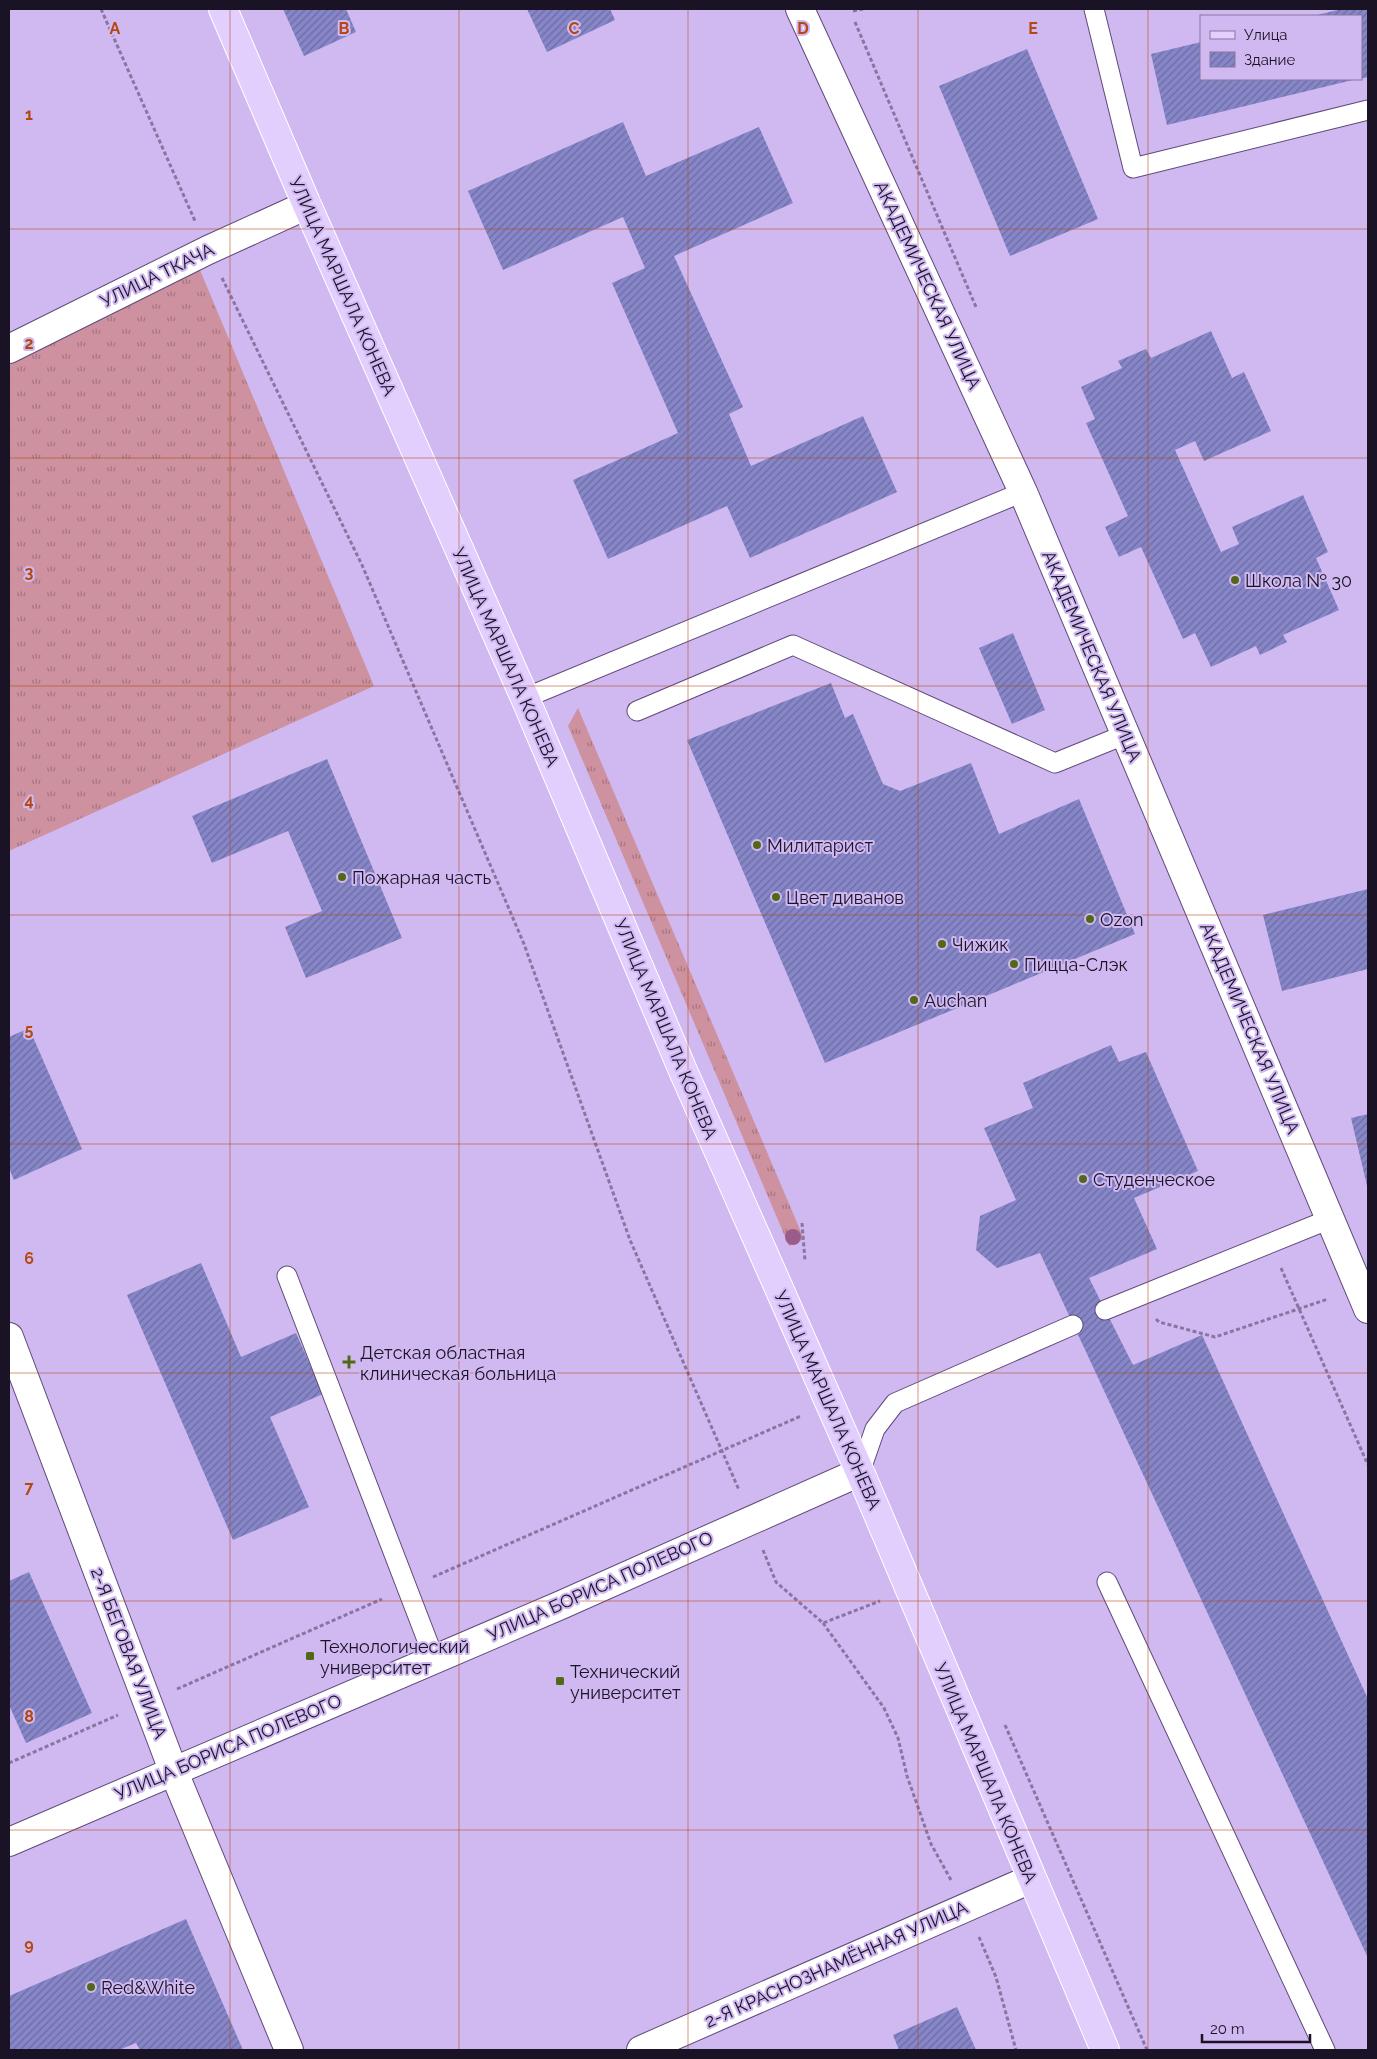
<svg xmlns="http://www.w3.org/2000/svg" width="1377" height="2059" font-family="Raleway,sans-serif">
	<defs>
		<pattern id="grass-tufts" width="24" height="20" patternUnits="userSpaceOnUse" patternTransform="scale(1.25)"><rect width="24" height="20" fill="#cd919f"/><path d="M3 7l-1-3M5 7V3M7 7l1-3M15 17l-1-3M17 17v-4M19 17l1-3" fill="none" stroke="#a67581"/></pattern>
		<pattern id="building-hatch" width="6" height="6" patternUnits="userSpaceOnUse" patternTransform="scale(1.25)"><rect width="6" height="6" fill="#8686c8"/><path d="M-1 1l2-2M0 6l6-6M5 7l2-2" fill="none" stroke="#6d6ca2"/></pattern>
	</defs>
	<rect width="100%" height="100%" fill="#d0b9f1"/>
	<path fill="url(#grass-tufts)" d="M200,270L374,686L9,851V365Z
		M578,708L804,1239L789,1246L568,726Z"/>
	<path fill="url(#building-hatch)" d="M283,9H346L356,32L304,56Z
		M527,9H610L615,20L547,52Z
		M1342,9H1368V77L1361,79V16H1313Z
		M1201,42V79H1357L1167,125L1151,54Z
		M1027,49L1098,219L1010,256L939,86Z
		M623,122L646,176L759,127L793,203L674,256L743,407L729,414L751,466L863,416L897,492L750,558L727,506L608,559L573,480L678,433L612,283L645,268L623,217L503,270L468,191Z
		M1211,331L1232,378L1244,372L1271,431L1204,461L1195,441L1175,450L1221,552L1239,544L1232,527L1303,495L1328,552L1316,558L1339,610L1283,635L1287,642L1260,655L1256,646L1211,667L1195,633L1183,639L1141,547L1119,557L1105,527L1128,516L1086,423L1095,419L1081,387L1122,368L1118,361L1146,349L1151,358Z
		M1013,633L1045,710L1012,724L979,648Z
		M831,683L845,718L853,714L883,784L900,791L971,763L999,834L1079,799L1135,934L825,1063L687,740Z
		M327,759L402,938L306,978L285,927L322,911L288,831L212,863L192,816Z
		M1368,889V969L1282,991L1263,915Z
		M29,1028L82,1149L14,1180L9,1168V1037Z
		M1111,1045L1119,1062L1146,1052L1198,1171L1134,1198L1157,1249L1089,1278L1133,1365L1202,1335L1368,1699V1958L1040,1253L997,1268L976,1250L980,1216L1016,1200L984,1128L1033,1108L1023,1083Z
		M1368,1114V1190L1351,1118Z
		M201,1263L241,1357L296,1333L323,1394L270,1417L309,1507L233,1540L127,1295Z
		M29,1572L92,1713L26,1743L9,1705V1581Z
		M186,1919L243,2050H140L136,2043L119,2050H9V1996Z
		M957,2007L976,2050H899L893,2035Z"/>
	<g fill="none" stroke-linecap="round" stroke-linejoin="round">
		<g stroke="#5f4a7a" stroke-width="21">
			<path id="service" d="M1094,9L1133,168L1368,110
				M525,698L1023,492
				M637,711L793,645L1055,763L1124,735
				M287,1276L434,1658
				M1105,1310L1330,1219
				M860,1472L875,1429L895,1403L1073,1325
				M1107,1582L1325,2050"/>
		</g>
		<g stroke="#5f4a7a" stroke-width="30">
			<path id="minor" d="M800,9L1023,492L1368,1309
				M9,349L208,250L307,205
				M9,1337L173,1770L289,2050
				M641,2050L1031,1879"/>
		</g>
		<g stroke="#5f4a7a" stroke-width="30">
			<path id="secondary" d="M9,1842L561,1605L860,1472"/>
		</g>
		<g stroke="#fff" stroke-width="30">
			<path id="primary" d="M223,9L307,205L525,698L684,1073L860,1472L1105,2050"/>
		</g>
		<path stroke="#87769f" stroke-width="3" stroke-dasharray="4 2.5" stroke-linecap="butt" d="M101,9L195,221
			M853,11L863,9
			M855,22L976,307
			M222,278L362,565L524,944L630,1240L739,1490
			M802,1223L805,1261
			M1281,1268L1368,1465
			M1156,1319L1159,1322L1215,1337L1328,1299
			M763,1550L776,1582L823,1623L880,1601
			M433,1577L801,1416
			M823,1623L884,1708L898,1738L907,1776L931,1844L951,1880
			M177,1689L382,1599
			M1005,1725L1147,2050
			M9,1763L118,1715
			M979,1937L996,1977L1016,2050"/>
		<use href="#service" stroke="#fff" stroke-width="19"/>
		<use href="#minor" stroke="#fff" stroke-width="28"/>
		<use href="#secondary" stroke="#fff" stroke-width="28"/>
		<use href="#primary" stroke="#e3cffe" stroke-width="28"/>
	</g>
	<circle fill="#9a5c8a" cx="793" cy="1237" r="8"/>
	<path fill="none" stroke="#b44712" stroke-width="1" stroke-opacity="0.55" d="M230,9V2050M459,9V2050M688,9V2050M918,9V2050M1148,9V2050M9,229H1368M9,458H1368M9,686H1368M9,915H1368M9,1144H1368M9,1373H1368M9,1601H1368M9,1830H1368"/>
	<g fill="#536816" stroke="#d0b9f1" stroke-width="2">
		<circle cx="1235" cy="580" r="5"/>
		<circle cx="757" cy="845" r="5"/>
		<circle cx="342" cy="877" r="5"/>
		<circle cx="776" cy="897" r="5"/>
		<circle cx="1090" cy="919" r="5"/>
		<circle cx="942" cy="944" r="5"/>
		<circle cx="1014" cy="964" r="5"/>
		<circle cx="914" cy="1000" r="5"/>
		<circle cx="1083" cy="1179" r="5"/>
		<path d="M346.5 1354.5h5v5h5v5h-5v5h-5v-5h-5v-5h5z"/>
		<rect x="305" y="1651" width="10" height="10" rx="2.5"/>
		<rect x="555" y="1676" width="10" height="10" rx="2.5"/>
		<circle cx="91" cy="1987" r="5"/>
	</g>
	<g text-anchor="middle" dominant-baseline="central" stroke-width="4" stroke-linejoin="round" paint-order="stroke">
		<g font-size="18" fill="#1a1225" stroke="#d0b9f1">
			<text transform="translate(157 275) rotate(-26)">УЛИЦА ТКАЧА</text>
			<text transform="translate(928 285) rotate(65)">АКАДЕМИЧЕСКАЯ УЛИЦА</text>
			<text transform="translate(343 286) rotate(66)">УЛИЦА МАРШАЛА КОНЕВА</text>
			<text transform="translate(1092 656) rotate(67)">АКАДЕМИЧЕСКАЯ УЛИЦА</text>
			<text transform="translate(506 657) rotate(66)">УЛИЦА МАРШАЛА КОНЕВА</text>
			<text transform="translate(1250 1028) rotate(67)">АКАДЕМИЧЕСКАЯ УЛИЦА</text>
			<text transform="translate(666 1029) rotate(67)">УЛИЦА МАРШАЛА КОНЕВА</text>
			<text transform="translate(828 1400) rotate(66)">УЛИЦА МАРШАЛА КОНЕВА</text>
			<text transform="translate(600 1586) rotate(-24)">УЛИЦА БОРИСА ПОЛЕВОГО</text>
			<text transform="translate(129 1653) rotate(69)">2-Я БЕГОВАЯ УЛИЦА</text>
			<text transform="translate(228 1747) rotate(-23)">УЛИЦА БОРИСА ПОЛЕВОГО</text>
			<text transform="translate(986 1773) rotate(67)">УЛИЦА МАРШАЛА КОНЕВА</text>
			<text transform="translate(836 1964) rotate(-24)">2-Я КРАСНОЗНАМЁННАЯ УЛИЦА</text>
		</g>
		<g font-size="18" fill="#1a1225" stroke="#d0b9f1" text-anchor="start">
			<text x="1245" y="580">Школа № 30</text>
			<text x="767" y="845">Милитарист</text>
			<text x="352" y="877">Пожарная часть</text>
			<text x="786" y="897">Цвет диванов</text>
			<text x="1100" y="919">Ozon</text>
			<text x="952" y="944">Чижик</text>
			<text x="1024" y="964">Пицца-Слэк</text>
			<text x="924" y="1000">Auchan</text>
			<text x="1093" y="1179">Студенческое</text>
			<text x="360" y="1352">Детская областная<tspan x="360" dy="21">клиническая больница</tspan></text>
			<text x="320" y="1646">Технологический<tspan x="320" dy="21">университет</tspan></text>
			<text x="570" y="1671">Технический<tspan x="570" dy="21">университет</tspan></text>
			<text x="101" y="1987">Red&amp;White</text>
		</g>
	</g>
	<g font-size="16" text-anchor="middle" font-weight="bold" fill="#b44712" stroke="#d0b9f1" stroke-width="4" stroke-linejoin="round" paint-order="stroke">
		<text x="115" y="34">A</text>
		<text x="344" y="34">B</text>
		<text x="574" y="34">C</text>
		<text x="803" y="34">D</text>
		<text x="1033" y="34">E</text>
		<text x="29" y="120">1</text>
		<text x="29" y="349">2</text>
		<text x="29" y="578">3</text>
		<text x="29" y="806">4</text>
		<text x="29" y="1035">5</text>
		<text x="29" y="1264">6</text>
		<text x="29" y="1493">7</text>
		<text x="29" y="1722">8</text>
		<text x="29" y="1950">9</text>
	</g>
	<rect width="1377" height="2059" fill="none" stroke="#1a1225" stroke-width="20"/>
	<rect x="1200" y="15" width="162" height="65" fill="#d0b9f1" stroke="#87769f"/>
	<rect x="1210" y="31" width="25" height="8" fill="#e3cffe" stroke="#87769f"/>
	<text x="1244" y="40" font-size="15" fill="#1a1225">Улица</text>
	<rect x="1210" y="52" width="25" height="15" fill="url(#building-hatch)" stroke="#87769f"/>
	<text x="1244" y="65" font-size="15" fill="#1a1225">Здание</text>
	<path d="M1202 2034v8h108v-8" fill="none" stroke="#1a1225" stroke-width="2.5"/>
	<text x="1210" y="2034" font-size="15" fill="#1a1225" stroke="#d0b9f1" stroke-width="4" paint-order="stroke">20 m</text>
</svg>
